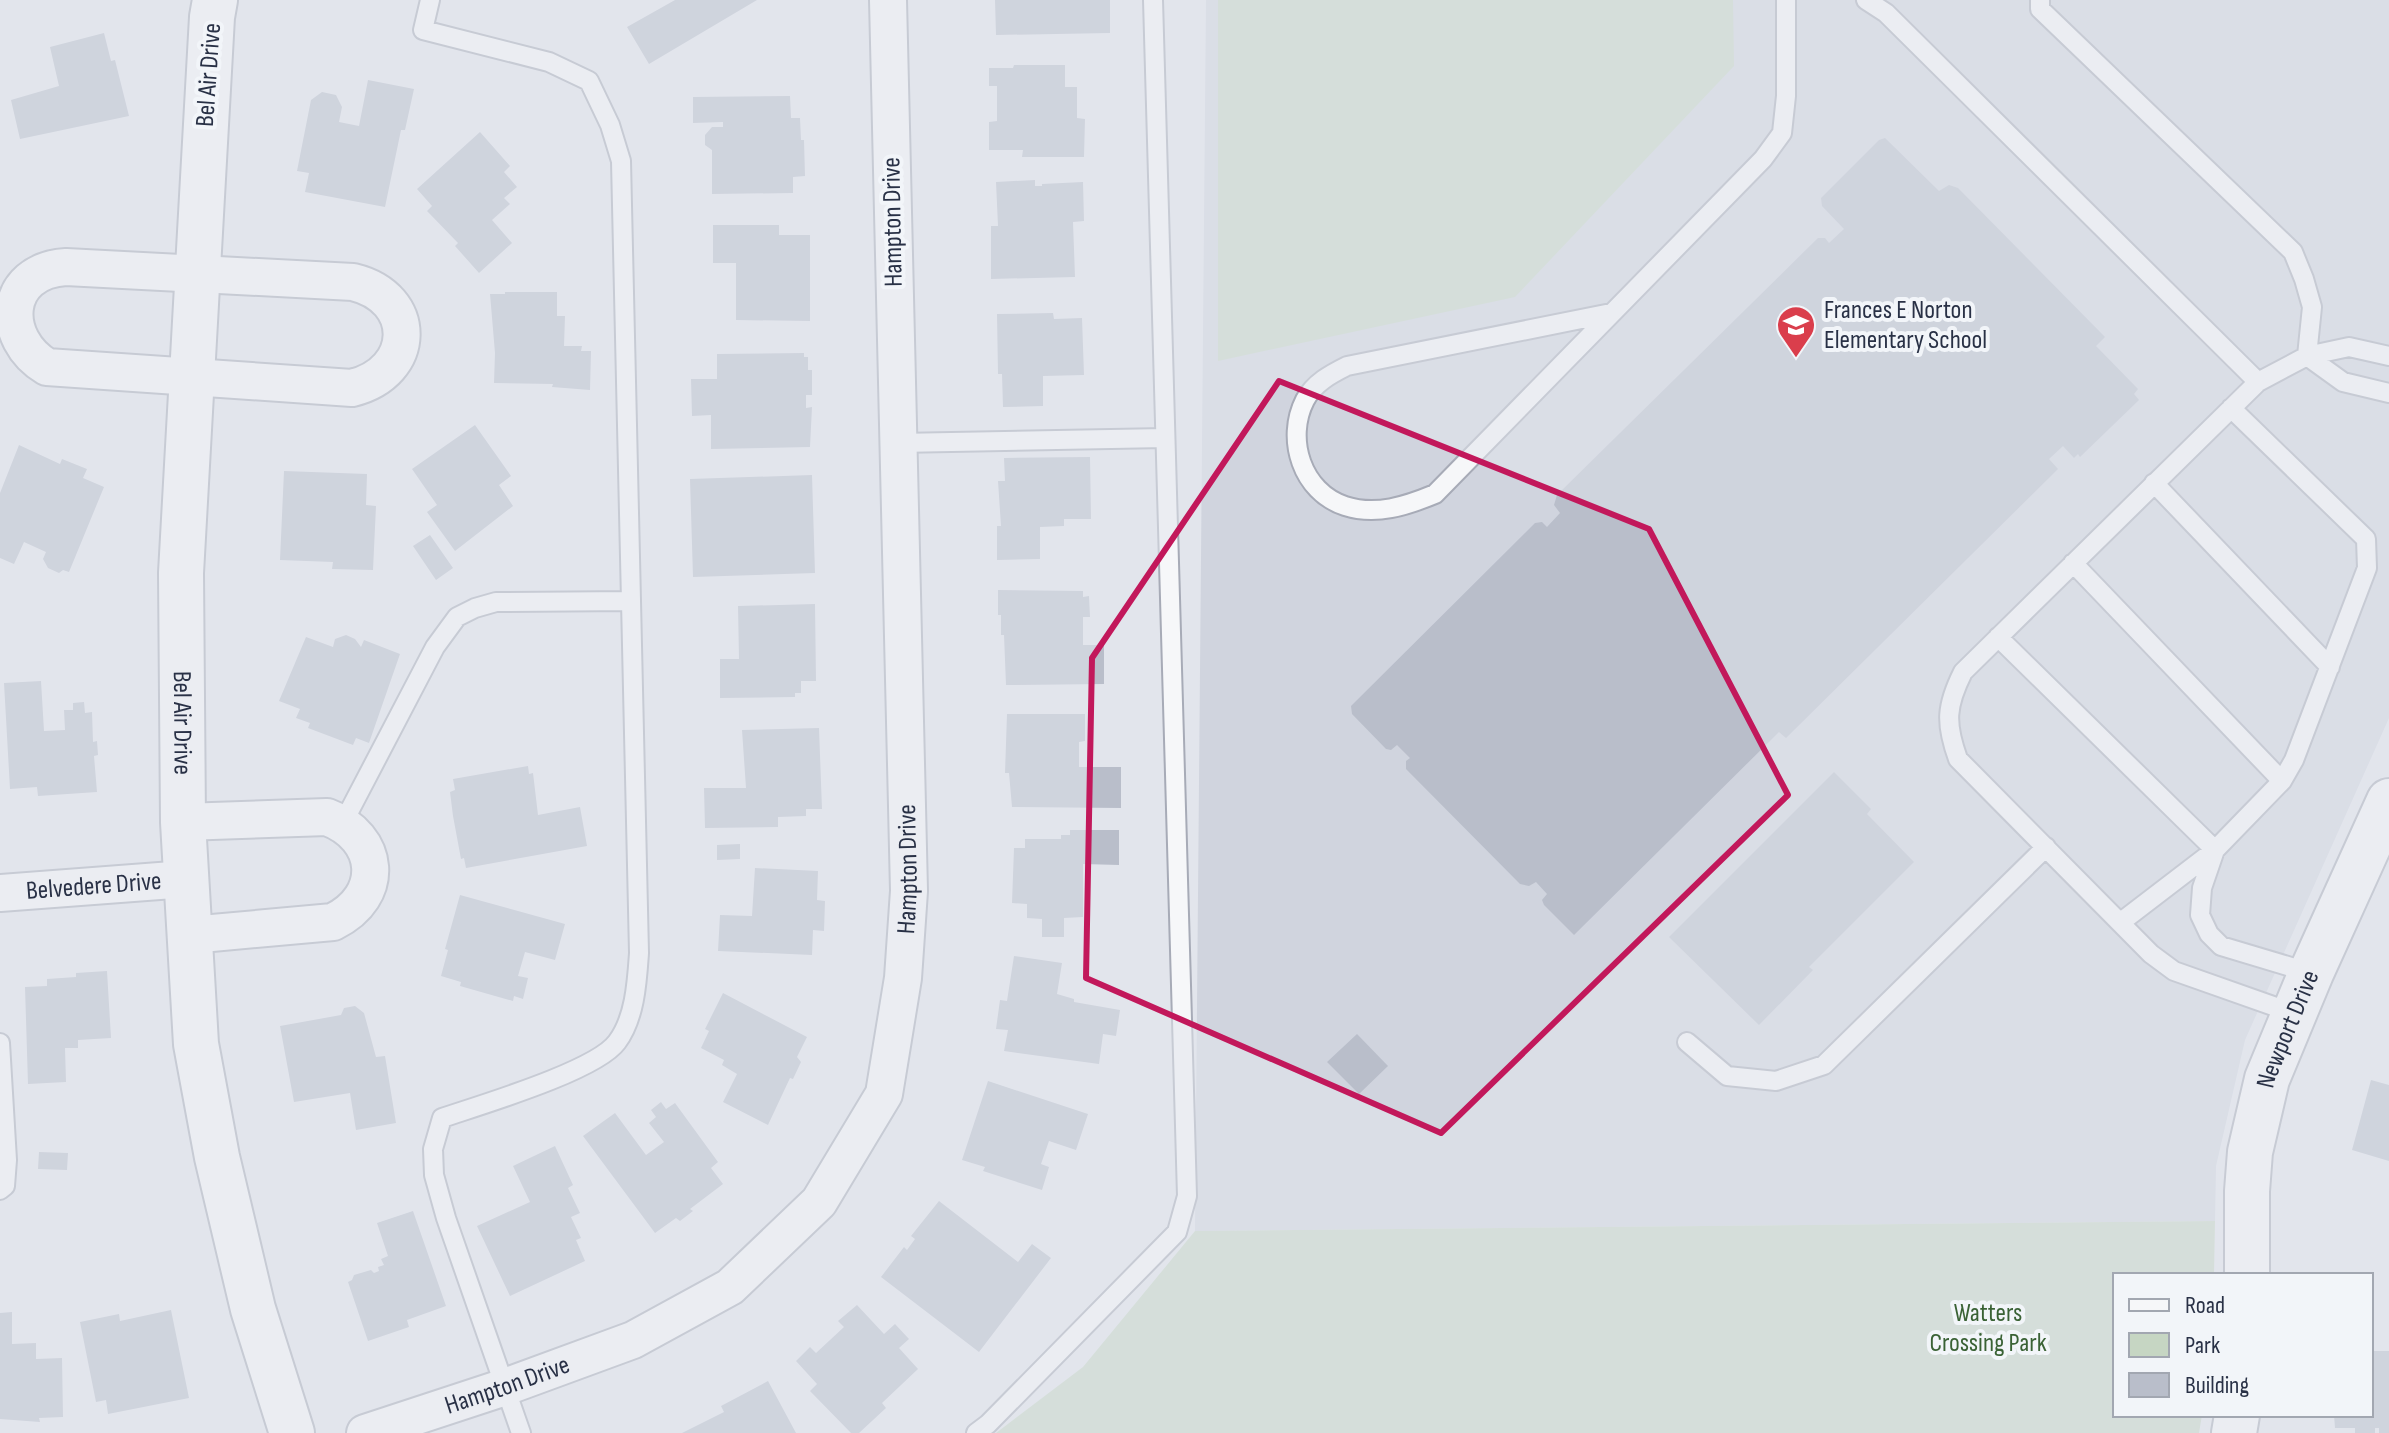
<svg xmlns="http://www.w3.org/2000/svg" width="2389" height="1433" font-family="'Sofia Sans Condensed',sans-serif">
	<rect width="100%" height="100%" fill="#e2e5ec"/>
	<path fill="#d0d4de" d="M1206,0H2389V718L2245,1040L2216,1166L2215,1221L1195,1231Z"/>
	<path fill="#c6d6c3" d="M1218,0H1733L1734,66L1515,297L1218,361Z
		M2215,1221L2214,1275H2115V1415H2202L2199,1433H996L1083,1367L1195,1231Z"/>
	<path fill="#b9beca" d="M675,0H757L649,64L627,27Z
		M995,0H1110V33L996,35Z
		M104,33L111,61L115,60L129,116L20,139L11,100L59,86L50,47Z
		M1014,65H1065V87H1077V118L1085,119L1084,157H1022L1023,150H989V122L997,121V86H989V68H1013Z
		M368,80L414,89L405,130H401L385,207L305,192L309,173L297,171L311,100L322,92L336,95L342,107L339,122L359,126Z
		M790,96L791,118H800L801,140H804L805,176L793,177V193L712,194V150L705,145V135L712,127H723V122L693,123V97Z
		M480,132L510,166L504,172L517,187L504,198L510,204L492,220L512,243L479,273L455,246L458,243L427,211L432,206L417,189Z
		M1885,138L1939,191L1949,185L1958,188L2105,337L2096,346L2138,389L2134,394L2139,400L2080,457L2078,454L2074,458L2063,446L2049,459L2058,469L1786,738L1779,732L1574,935L1544,905L1542,900L1547,894L1536,882L1529,886L1520,884L1406,769V761L1410,758L1397,745L1391,750L1386,749L1352,714L1351,706L1535,523L1542,522L1547,527L1560,513L1554,505L1557,495L1818,238H1825L1829,243L1844,229L1822,206L1821,198L1879,140Z
		M1035,180V186H1042V184L1083,182L1084,221L1073,222L1075,277L991,279V226H998L996,182Z
		M713,225H779V235H810V321L736,320V263H713Z
		M505,292H557V316H565L564,346H582L581,351H591L590,390L552,387L553,384L494,383L495,353L490,294H505Z
		M1053,313L1054,319L1082,318L1084,375L1043,376V406L1003,407L1002,374H998L997,314Z
		M804,353V357H808V370H812V395H806V408L812,407L810,447L711,449V415L692,416L691,379H717V354Z
		M475,425L511,476L499,485L513,506L455,551L427,512L437,505L412,469Z
		M19,445L60,464L62,459L87,469L83,478L104,487L69,572L63,570L59,573L48,568L43,559L46,552L24,542L14,564L0,558V493Z
		M1090,457L1091,519H1064V526L1040,527V559L997,560V526H1001L998,481H1005L1004,458Z
		M284,471L367,474L366,505L376,506L373,570L332,569L333,562L280,560Z
		M812,475L815,573L693,577L690,479Z
		M430,535L453,568L436,580L413,546Z
		M998,590L1083,591V597L1089,596L1090,617H1083V645H1104V684L1006,685L1004,635H1001V615H998Z
		M815,604L816,681H801V693H795V697L720,698V659H739L738,606Z
		M346,635L355,639L361,647L364,640L400,654L369,743L356,738L353,745L308,728L310,723L296,718L300,709L279,701L306,637L333,647L335,639Z
		M41,681L44,731L65,730L64,710H73V703L84,702L85,713L92,712L93,742L97,741L98,755L94,756L97,792L38,796L37,787L10,789L4,683Z
		M1007,714H1085V741L1079,742V767H1121V808L1012,807L1009,773H1005Z
		M819,728L822,809H806V816L778,817V827L705,828L704,788H746L742,730Z
		M528,766L529,774L533,773L538,815L580,807L587,846L466,868L464,858L461,859L453,816L450,792L455,790L453,779Z
		M1834,772L1871,809L1867,814L1914,862L1809,967L1813,970L1759,1025L1669,937Z
		M1070,830H1119V865L1083,864V917L1064,918V937H1042V919L1027,918V904L1012,903L1014,848H1025V839H1061V835H1070Z
		M740,844V859L717,860V845Z
		M755,868L818,871L817,900L825,901L824,931L813,930L812,955L718,951L720,915L752,916Z
		M460,895L565,924L555,960L525,952L518,976L528,978L523,999L514,996L513,1001L460,986L461,982L441,976L448,950L445,949Z
		M1014,956L1062,963L1057,994L1074,999V1002L1120,1010L1116,1036L1103,1034L1099,1064L1004,1051L1008,1030L996,1029L1000,1000L1007,1001Z
		M107,971L111,1038L78,1040V1048H65L66,1082L28,1084L25,987L47,986V979L76,977V973Z
		M723,993L807,1037L797,1057L801,1062L793,1079L790,1078L768,1125L723,1102L737,1074L722,1065L724,1060L701,1048L709,1031L705,1029Z
		M355,1006L364,1013L376,1057L385,1056L396,1123L356,1130L350,1093L294,1102L280,1026L341,1015L344,1008Z
		M1357,1034L1388,1066L1359,1094L1327,1062Z
		M2371,1080L2389,1085V1161L2352,1150Z
		M988,1081L1088,1114L1076,1150L1049,1141L1041,1164L1049,1167L1042,1190L983,1171L985,1167L962,1160Z
		M661,1102L666,1109L675,1103L718,1162L711,1168L723,1184L690,1209L693,1211L680,1221L676,1218L655,1233L583,1136L615,1113L646,1155L664,1142L649,1123L656,1117L651,1110Z
		M555,1146L573,1185L568,1188L580,1213L571,1217L581,1238L576,1240L585,1261L510,1296L477,1226L530,1202L513,1166Z
		M39,1152L68,1153L67,1170L38,1169Z
		M939,1201L1018,1262L1032,1244L1051,1258L979,1352L881,1277L904,1247L907,1250L915,1239L911,1236Z
		M413,1211L446,1306L407,1320L409,1327L368,1341L348,1282L352,1280L354,1275L371,1270L374,1273L379,1271L378,1267L384,1265L381,1259L388,1256L377,1223Z
		M857,1305L884,1334L895,1324L909,1339L899,1348L918,1369L882,1403L886,1408L859,1433H851L810,1391L817,1384L796,1361L810,1347L816,1353L844,1327L838,1321Z
		M171,1310L189,1398L108,1414L106,1400L96,1402L80,1322L119,1314L120,1321Z
		M12,1312V1344L36,1343V1359L62,1358L63,1417L39,1418L40,1422L0,1419V1313Z
		M2371,1351H2389V1433H2379V1428H2375V1433H2355V1428H2335L2334,1415H2371Z
		M768,1381L796,1433H682L724,1412L721,1406Z"/>
	<g fill="none" stroke-linecap="round" stroke-linejoin="round">
		<g stroke="#a7abb7" stroke-width="22">
			<path id="service" d="M430,0L423,30L549,62L589,81L610,125L621,161L639,953C637,982 635,1018 617,1042C596,1071 480,1105 442,1118L433,1149L434,1175L446,1218L521,1433
				M1866,0L1886,13L2258,382
				M2040,0V9L2293,252L2304,279L2312,307L2307,356
				M1611,313L1347,366C1331,374 1314,383 1305,400C1285,439 1302,492 1345,506C1376,516 1406,506 1435,494L1763,159L1782,133L1786,96V0
				M2307,356L2343,382L2389,393
				M2231,408L2366,539L2367,568L2294,760L2282,781L2215,850L2202,888L2200,915L2209,934L2221,946L2311,973
				M898,443L1165,438
				M2154,483L2330,667
				M2073,563L2282,781
				M1998,637L2215,850L2121,922
				M343,823L435,647L457,617L475,608L496,602L631,601
				M2296,1014L2174,971L2151,954L1958,759C1945,723 1946,706 1963,672L2258,382L2307,356L2349,347L2389,356
				M1687,1042L1727,1076L1776,1081L1824,1065L2046,847
				M0,1043L7,1160L5,1186L0,1190
				M976,1433L988,1424L1177,1232L1187,1196L1153,0"/>
		</g>
		<g stroke="#a7abb7" stroke-width="40">
			<g id="minor">
				<path d="M66,267L353,282C419,298 417,372 352,388L47,367C0,339 2,271 66,267Z"/>
				<path d="M183,822L327,817C381,837 386,896 333,922L190,935"/>
				<path id="s1" d="M0,893L186,879"/>
				<path id="s2" d="M365,1433L505,1387L633,1340L730,1287L819,1202L884,1094L903,978L909,891L888,0"/>
			</g>
		</g>
		<g stroke="#a7abb7" stroke-width="48">
			<g id="tertiary">
				<path id="s3" d="M215,0L212,17L181,573L183,822L196,1044L217,1157L253,1309L292,1433"/>
				<path id="s4" d="M2247,1275V1191L2250,1152L2267,1079L2311,973L2389,801"/>
				<path d="M2234,1433L2237,1415"/>
			</g>
		</g>
		<use href="#service" stroke="#f6f7f9" stroke-width="18"/>
		<use href="#minor" stroke="#f6f7f9" stroke-width="36"/>
		<use href="#tertiary" stroke="#f6f7f9" stroke-width="44"/>
	</g>
	<path d="M0 0H2389V1433H0ZM1279,381L1649,529L1788,795L1441,1133L1086,978L1092,658Z" fill="#e2e5ec" fill-opacity=".55" fill-rule="evenodd"/>
	<path fill="none" stroke="#c2185b" stroke-width="6" stroke-linejoin="round" d="M1279,381L1649,529L1788,795L1441,1133L1086,978L1092,658Z"/>
	<defs>
		<g id="school-pin" transform="scale(2)"><path d="M0 17L-7.5 6A9.5 9.5 0 1 1 7.5 6Z" fill="#da3e4c" stroke="#f2f5f9"/><path d="M0-5L7-2L0 1L-7-2ZM-4 1L0 2.5L4 1V4Q0 6-4 4Z" fill="#fff"/></g>
	</defs>
	<g fill-rule="evenodd">
		<use href="#school-pin" x="1796" y="325"/>
	</g>
	<g text-anchor="middle" dominant-baseline="central" stroke-width="8" stroke-linejoin="round" paint-order="stroke">
		<g font-size="26" fill="#293146" stroke="#f2f5f9">
			<text transform="translate(209 75) rotate(-86)">Bel Air Drive</text>
			<text transform="translate(893 222) rotate(-91)">Hampton Drive</text>
			<text stroke="none"><textPath href="#s3" startOffset="724">Bel Air Drive</textPath></text>
			<text stroke="none"><textPath href="#s2" startOffset="870">Hampton Drive</textPath></text>
			<text stroke="none"><textPath href="#s1" startOffset="94">Belvedere Drive</textPath></text>
			<text stroke="none"><textPath href="#s4" startOffset="252">Newport Drive</textPath></text>
			<text stroke="none"><textPath href="#s2" startOffset="150">Hampton Drive</textPath></text>
		</g>
		<g font-size="26" fill="#293146" stroke="#f2f5f9" text-anchor="start">
			<text x="1824" y="310">Frances E Norton<tspan x="1824" dy="30">Elementary School</tspan></text>
		</g>
		<g font-size="26" fill="#3a6235" stroke="#f2f5f9">
			<text x="1988" y="1313">Watters<tspan x="1988" dy="30">Crossing Park</tspan></text>
		</g>
	</g>
	<rect x="2113" y="1273" width="260" height="144" fill="#f2f5f9" stroke="#a2a7b1" stroke-width="2"/>
	<rect x="2129" y="1299" width="40" height="12" fill="#f6f7f9" stroke="#a2a7b1" stroke-width="2"/>
	<text x="2185" y="1313" font-size="24" fill="#293146">Road</text>
	<rect x="2129" y="1333" width="40" height="24" fill="#c6d6c3" stroke="#a2a7b1" stroke-width="2"/>
	<text x="2185" y="1353" font-size="24" fill="#293146">Park</text>
	<rect x="2129" y="1373" width="40" height="24" fill="#b9beca" stroke="#a2a7b1" stroke-width="2"/>
	<text x="2185" y="1393" font-size="24" fill="#293146">Building</text>
</svg>
